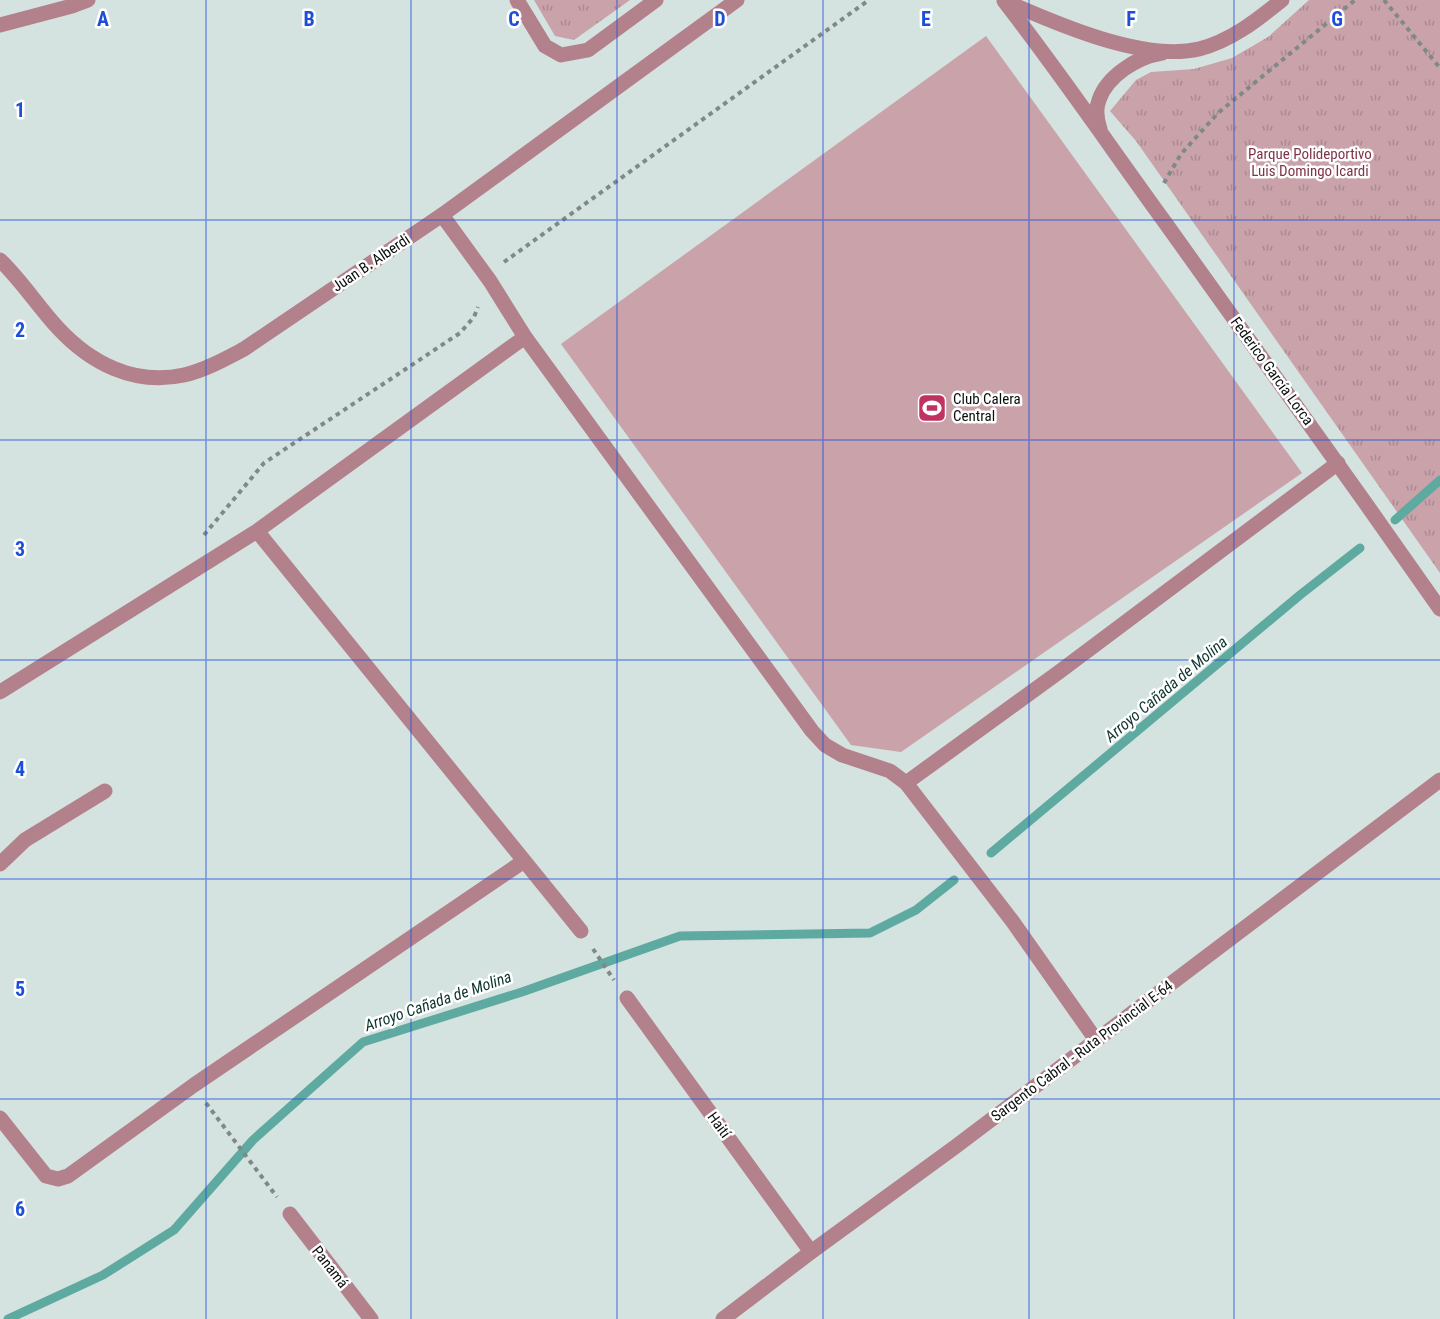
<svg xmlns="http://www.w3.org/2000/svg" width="1440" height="1319" font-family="'Roboto Condensed',sans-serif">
	<defs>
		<pattern id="park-tufts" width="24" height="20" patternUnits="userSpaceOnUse" patternTransform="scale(1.5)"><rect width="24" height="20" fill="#c9a2aa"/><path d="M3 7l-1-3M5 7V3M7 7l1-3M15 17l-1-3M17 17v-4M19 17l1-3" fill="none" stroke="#ab8a91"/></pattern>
	</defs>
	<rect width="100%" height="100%" fill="#d4e2e0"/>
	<path fill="#c9a2aa" d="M986,36L1302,473L901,752L851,745L561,344Z"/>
	<path fill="url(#park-tufts)" d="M534,0H630L574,40L555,36Z
		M1309,0H1440V573L1136,141L1110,111L1136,80L1151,72L1194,69L1232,58L1268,37Z"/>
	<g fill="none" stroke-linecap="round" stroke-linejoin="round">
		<path stroke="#5eaaa0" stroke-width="9" d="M1395,520L1440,480
			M991,853L1300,595L1360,548
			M8,1319L103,1275L174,1230L253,1140L363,1042L522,992L680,936L870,933L916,910L954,880"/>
		<path stroke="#7f8988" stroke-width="4" stroke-dasharray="4.5 4.5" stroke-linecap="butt" d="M1384,0L1440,68
			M1164,183L1181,154L1218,113L1355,0
			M504,262L869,0
			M204,535L264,463L460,333L474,317L478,307
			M593,949L614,980
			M206,1103L277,1197"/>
		<path stroke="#b3818c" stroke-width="15" d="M517,0L545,46L561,55L588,50L656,0
			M0,25L72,6L88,0
			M442,215L490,281L525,337L812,731L825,745L842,755L890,771L906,783L1013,922L1096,1040
			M257,531L581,931
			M0,692L257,531L525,337
			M906,783L1059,672L1338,463
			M0,864L25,840L105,791
			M627,998L811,1252
			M0,1118L46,1176L58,1179L68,1176L194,1085L524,861
			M290,1214L371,1319"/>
		<path stroke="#b3818c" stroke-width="15" d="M1004,1C1060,73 1111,148 1164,221C1257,350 1349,479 1440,609
			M1007,2C1057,24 1144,62 1199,49C1231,41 1257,20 1282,0
			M1100,129C1097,120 1095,110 1099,100C1107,76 1137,57 1162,53
			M0,260C21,280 37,305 57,327C90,363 134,386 184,375C205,370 225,359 244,349L442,215L737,0
			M723,1319L811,1252L955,1147L1440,780"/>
	</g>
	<path fill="none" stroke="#1d4ed8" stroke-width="1.5" stroke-opacity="0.55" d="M206,0V1319M411,0V1319M617,0V1319M823,0V1319M1029,0V1319M1234,0V1319M0,220H1440M0,440H1440M0,660H1440M0,879H1440M0,1099H1440"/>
	<defs>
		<g id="stadium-square" transform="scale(1.5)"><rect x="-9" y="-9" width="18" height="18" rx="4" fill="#bf3262" stroke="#fff"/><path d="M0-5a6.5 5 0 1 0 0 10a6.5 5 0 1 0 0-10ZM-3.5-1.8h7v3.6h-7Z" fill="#fff"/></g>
	</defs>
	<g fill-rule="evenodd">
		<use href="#stadium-square" x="932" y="408"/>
	</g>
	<g text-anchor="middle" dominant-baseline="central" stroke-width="5" stroke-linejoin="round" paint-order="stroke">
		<g font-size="15" fill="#7f3348" stroke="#fff">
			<text x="1310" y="154">Parque Polideportivo<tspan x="1310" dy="17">Luis Domingo Icardi</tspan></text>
		</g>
		<g font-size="15" fill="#0a0f0e" stroke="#fff">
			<text transform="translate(371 263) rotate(-34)">Juan B. Alberdi</text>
			<text transform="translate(1272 371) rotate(54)">Federico García Lorca</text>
			<text transform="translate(1082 1051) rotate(-37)">Sargento Cabral - Ruta Provincial E-64</text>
			<text transform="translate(719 1125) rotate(54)">Haití</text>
			<text transform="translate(330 1267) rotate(52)">Panamá</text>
		</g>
		<g font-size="15" fill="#0a0f0e" stroke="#fff" text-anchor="start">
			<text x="953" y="399">Club Calera<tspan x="953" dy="17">Central</tspan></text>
		</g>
		<g font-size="16" font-style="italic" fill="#0e342f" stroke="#fff">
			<text transform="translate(1166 689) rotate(-40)">Arroyo Cañada de Molina</text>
			<text transform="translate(438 1001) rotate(-19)">Arroyo Cañada de Molina</text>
		</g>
	</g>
	<g font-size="20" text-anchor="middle" font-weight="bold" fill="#1d4ed8" stroke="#fff" stroke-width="5" stroke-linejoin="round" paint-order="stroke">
		<text x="103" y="26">A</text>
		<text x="309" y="26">B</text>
		<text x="514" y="26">C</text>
		<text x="720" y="26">D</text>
		<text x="926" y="26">E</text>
		<text x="1131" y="26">F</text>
		<text x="1337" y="26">G</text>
		<text x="20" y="117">1</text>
		<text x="20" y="337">2</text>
		<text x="20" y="556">3</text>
		<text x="20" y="776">4</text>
		<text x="20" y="996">5</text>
		<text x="20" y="1216">6</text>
	</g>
</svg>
